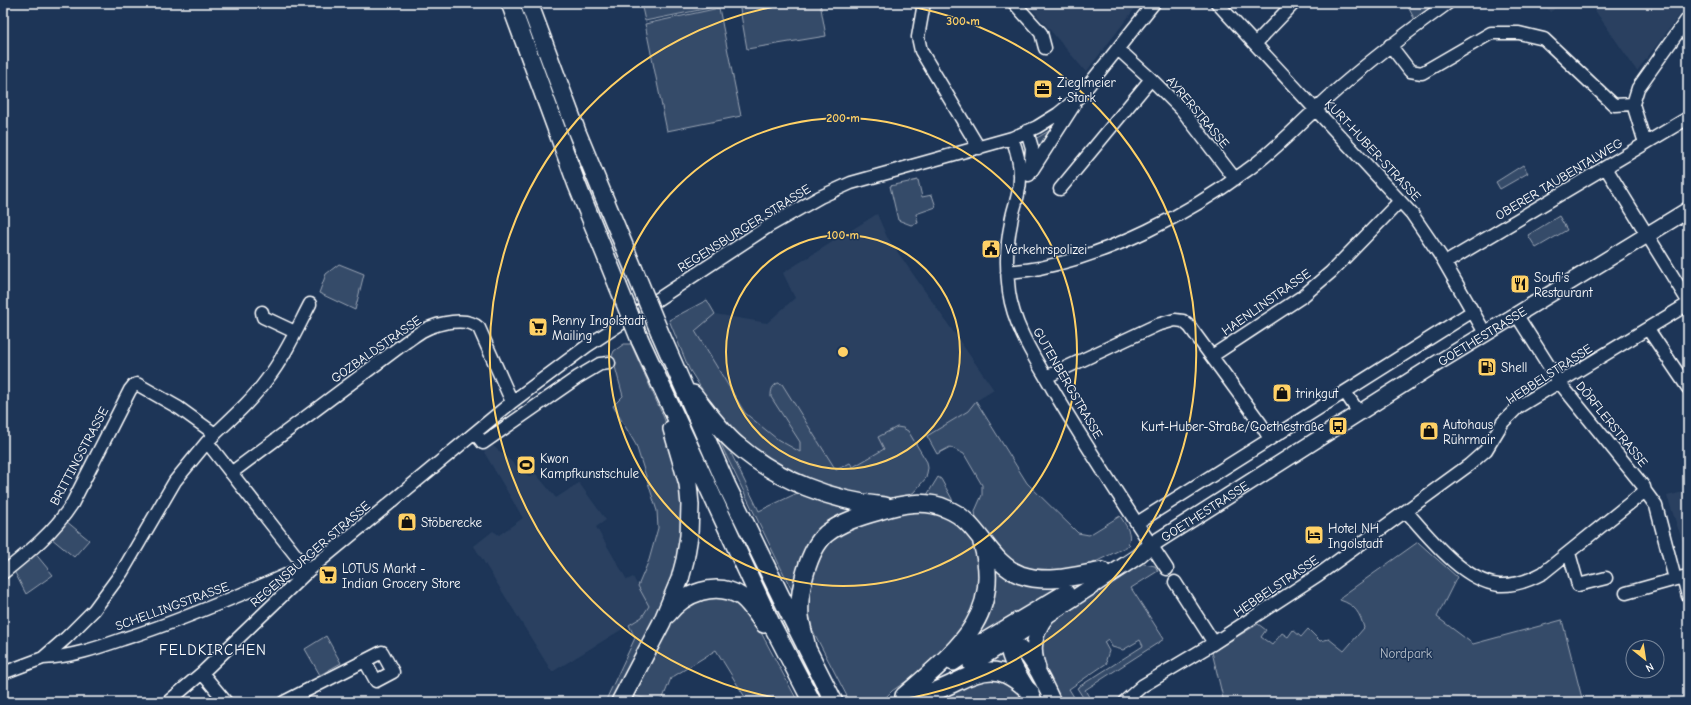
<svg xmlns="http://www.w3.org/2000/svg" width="1691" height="705" font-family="'Comic Neue',sans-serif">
	<rect width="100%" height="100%" fill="#1d3557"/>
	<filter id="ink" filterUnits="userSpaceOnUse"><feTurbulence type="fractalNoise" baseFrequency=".025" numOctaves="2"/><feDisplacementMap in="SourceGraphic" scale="8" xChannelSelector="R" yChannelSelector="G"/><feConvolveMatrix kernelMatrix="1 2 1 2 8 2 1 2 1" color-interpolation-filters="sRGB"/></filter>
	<g filter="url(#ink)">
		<path fill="#2a4161" d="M1027,3H1139L1086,72Z
			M1543,3H1563L1550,12Z
			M1590,3H1688V4L1637,71Z
			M877,214L887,237L994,390L976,401L968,411L916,444L839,475L777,439L745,413L695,331L715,314L767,323L795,298L783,273Z
			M492,445L529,477L536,474L556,498L579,483L606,520L596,527L627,580L633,577L649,606L642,617L552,672L474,546L493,531L499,535L523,518L484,452Z
			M1688,491V557L1667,496Z"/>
		<path fill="#364b69" stroke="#9aa5b4" d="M641,3H718L719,6L645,21Z
			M739,3H820L826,36L747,49Z
			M1406,3H1441L1416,22Z
			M719,8L741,116L667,131L645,24Z
			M1054,128L1037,155L1035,139Z
			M1523,165L1528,173L1500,189L1496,182Z
			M918,180L922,197L932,195L936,207L916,214L918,223L911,225L898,220L890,186Z
			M1559,216L1567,230L1536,248L1528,235Z
			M339,264L364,274L355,310L319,293L326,274Z
			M707,300L715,314L695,331L745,413L777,439L800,452V442L771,397C771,390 772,386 778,383L782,384L836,470L850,463L853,467L884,449L878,437L897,427L903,428L908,431L927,462L928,468L926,478L914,492L908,496L902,498L883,500L844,493L777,466L752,448L731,428L710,402L689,369L669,320Z
			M624,344H631L664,418L675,448L686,498L681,563L616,702H605L635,638L629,625L642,617L649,606L638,586L649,560L658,528L657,511L636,445L613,406L623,396L612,356L614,351Z
			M976,401L1027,483L1078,533L1089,535L1120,516C1125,524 1133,534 1128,543L1130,545L1087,566L1045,576L1009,564L976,518L975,511L982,495V485L964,454L950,447L937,454L927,436L968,411Z
			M711,420L729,449L759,511L806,489L871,509L833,525L796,599L724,451Z
			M938,477L941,479L952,499V502L927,495Z
			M910,511L935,512L957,522L971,538L981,556L977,611L938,659L892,691L881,702H850L812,629L806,600L816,557L840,531Z
			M66,521L89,540L74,557L51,538Z
			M1418,542L1457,577L1437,617L1473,644L1562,620L1583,702H1224L1212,652L1258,624L1266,630L1261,637L1272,645L1282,633L1288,637L1293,630L1301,637L1308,629L1320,641L1329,639L1344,651L1364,628C1360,613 1355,605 1340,600L1342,596Z
			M34,552L53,575L26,594L13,569Z
			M991,563L1065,583L968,644Z
			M1139,563L1155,566L1158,571L1131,588L1164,639L1085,690L1092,702H1086L1077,688L1143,646L1140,640L1123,650L1112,647L1108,639L1104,642L1109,651L1106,660L1107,663L1069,689L1077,702H1060L1039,658L1046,625Z
			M706,595L735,599L757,625L798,702H748L716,650L671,678L663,698L658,701L634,696L632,702H627L672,617Z
			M326,636L341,663L320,675L305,649Z
			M1001,651L1013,672L979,667Z
			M1020,658L1022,659L1046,702H1041L1017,660Z
			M1002,678L1029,702H931L965,681Z"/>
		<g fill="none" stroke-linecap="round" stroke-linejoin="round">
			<g stroke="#fff" stroke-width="15">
				<path id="minor" d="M924,3L918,37L921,51L979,148
					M1014,3L1041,33L1045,48
					M1217,3L1412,214L1442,258L1485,333
					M1255,44L1294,3
					M1390,45L1410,71L1422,73L1491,33H1519L1544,39L1614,105L1633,104L1645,143
					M1118,49L1151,79L1182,110L1235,179
					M1633,104L1638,88L1688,18
					M1027,131L1032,148L1030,170
					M1012,138C1019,156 1023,174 1018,194C1016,204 1012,213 1011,223C1006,246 1006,269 1009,292C1014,327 1035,358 1052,388C1088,450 1128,510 1167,569
					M1606,168L1688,301
					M1029,175L1074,105
					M1060,189L1151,79
					M1445,263L1688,118
					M1007,272C1018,271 1029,270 1040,268C1112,253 1187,215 1246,171C1272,153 1293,130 1316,109C1357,70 1402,36 1448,3
					M262,312L263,317L295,332
					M1516,314L1559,382L1644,487L1645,491L1656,506L1675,579
					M1648,329L1688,388
					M1212,356L1303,296L1331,272L1400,201
					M1046,377L1157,325L1175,320L1183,321L1190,327L1261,424L1270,439
					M1345,392L1359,413
					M475,433L483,443L578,377L600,364L609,363
					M215,434C234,416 253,399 268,378C285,356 297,329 310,304
					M231,473L406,342C412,338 418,333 424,330C438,323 467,316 479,328L512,402
					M1406,511C1428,536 1463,581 1499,585C1514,586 1530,580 1543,573L1645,491
					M1137,523L1473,311
					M1569,553L1578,585L1606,578
					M3,573C29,552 54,532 72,504L130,390L134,385L137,384L179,408L215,434L207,442L308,571
					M1175,582L1214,643
					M1626,593L1683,577L1688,596
					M43,658C71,657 97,648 123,639C180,621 234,598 288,574L298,571H308
					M3,673L43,658L66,638L94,610L122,572L175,481L207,442
					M202,673L226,702
					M168,702L202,673L308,571L512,402L587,346L769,226L820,197L851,183L1012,138L1037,127L1058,114L1080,96L1154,3
					M284,702L382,652L393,672L376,681L365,661
					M1124,702L1142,686L1214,643L1318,575L1469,465L1486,450L1503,422L1518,407L1688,304"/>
			</g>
			<g stroke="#fff" stroke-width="18">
				<g id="major">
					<path d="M1008,634C1004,659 1024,681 1035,702"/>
					<path d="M999,639C1028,641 1042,680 1053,702"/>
					<path d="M982,642L1066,592"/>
					<path id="s1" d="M971,665L1137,557L1151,545L1439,362L1688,210"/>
					<path d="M1038,668C1031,649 1034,633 1046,617"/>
				</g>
			</g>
			<g stroke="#fff" stroke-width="20">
				<path id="highway" d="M510,3L577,185L618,286
					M529,3L577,132L637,277
					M660,333L727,486L785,605L834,702
					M640,340L771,623L812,702
					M693,394C707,411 720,431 737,445C777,480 832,501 885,506
					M667,615C684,593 716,580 742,597C751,604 757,615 764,624
					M807,648C805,638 801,626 800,616C798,592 808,550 826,534C841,522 861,516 879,511C901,504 925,499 947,509C979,521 988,563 1021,575C1048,584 1075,576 1102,571
					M953,662L982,642
					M904,696C954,652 1004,617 982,543
					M919,698C931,693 944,688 956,682C989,666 1003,666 1030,692
					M620,702L662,622L680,579L685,560L689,536L690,505L688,484L672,429"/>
			</g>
			<use href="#minor" stroke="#1d3557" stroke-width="12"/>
			<use href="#major" stroke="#1d3557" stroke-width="15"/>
			<use href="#highway" stroke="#1d3557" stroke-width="17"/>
			<g stroke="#fff" stroke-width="20" stroke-linecap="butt">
				<path id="highway-bridge" d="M637,277L660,333
					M618,286L640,340"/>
			</g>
			<use href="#highway-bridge" stroke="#1d3557" stroke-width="17"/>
		</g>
	</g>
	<g fill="none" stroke="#ffd166" stroke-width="2">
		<circle cx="843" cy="352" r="117"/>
		<circle cx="843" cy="352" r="234"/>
		<path d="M803 702A352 352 0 0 1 797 3M889 3A352 352 0 0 1 883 702"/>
	</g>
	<defs>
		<g id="office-square" transform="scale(1)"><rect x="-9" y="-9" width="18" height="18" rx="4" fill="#ffd166" stroke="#1d3557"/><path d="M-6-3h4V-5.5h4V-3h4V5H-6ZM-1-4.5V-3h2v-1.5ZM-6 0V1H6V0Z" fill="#111"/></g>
		<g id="civic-square" transform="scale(1)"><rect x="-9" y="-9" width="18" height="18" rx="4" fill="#ffd166" stroke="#1d3557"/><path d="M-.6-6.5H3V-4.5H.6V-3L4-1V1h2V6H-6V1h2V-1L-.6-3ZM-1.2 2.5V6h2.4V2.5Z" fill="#111"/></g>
		<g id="restaurant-square" transform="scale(1)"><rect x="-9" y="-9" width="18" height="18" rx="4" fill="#ffd166" stroke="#1d3557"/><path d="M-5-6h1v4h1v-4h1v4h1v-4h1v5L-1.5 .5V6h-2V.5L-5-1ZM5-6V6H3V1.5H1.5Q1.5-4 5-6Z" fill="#111"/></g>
		<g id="supermarket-square" transform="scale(1)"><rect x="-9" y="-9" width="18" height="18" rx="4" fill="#ffd166" stroke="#1d3557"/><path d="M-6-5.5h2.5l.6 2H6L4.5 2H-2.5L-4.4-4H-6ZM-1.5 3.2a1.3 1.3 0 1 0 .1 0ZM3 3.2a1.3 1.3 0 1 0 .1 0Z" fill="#111"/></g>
		<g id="fuel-square" transform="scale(1)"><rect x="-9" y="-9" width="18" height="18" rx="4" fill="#ffd166" stroke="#1d3557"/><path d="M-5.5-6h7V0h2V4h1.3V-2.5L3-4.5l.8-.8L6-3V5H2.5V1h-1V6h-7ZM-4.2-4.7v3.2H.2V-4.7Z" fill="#111"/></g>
		<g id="shop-square" transform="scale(1)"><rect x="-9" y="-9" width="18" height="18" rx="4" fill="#ffd166" stroke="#1d3557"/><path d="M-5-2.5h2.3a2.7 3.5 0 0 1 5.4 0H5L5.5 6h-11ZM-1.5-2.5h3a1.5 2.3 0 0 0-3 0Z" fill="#111"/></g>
		<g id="bus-square" transform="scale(1)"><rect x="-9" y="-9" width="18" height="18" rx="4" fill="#ffd166" stroke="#1d3557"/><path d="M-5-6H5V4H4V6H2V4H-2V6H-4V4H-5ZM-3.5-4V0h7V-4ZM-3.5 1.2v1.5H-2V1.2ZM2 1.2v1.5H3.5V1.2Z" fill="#111"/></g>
		<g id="stadium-square" transform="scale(1)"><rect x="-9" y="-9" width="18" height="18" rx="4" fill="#ffd166" stroke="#1d3557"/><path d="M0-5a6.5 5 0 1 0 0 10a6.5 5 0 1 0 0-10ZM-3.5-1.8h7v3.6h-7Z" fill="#111"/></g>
		<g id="hotel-square" transform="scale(1)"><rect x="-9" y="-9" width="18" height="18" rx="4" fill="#ffd166" stroke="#1d3557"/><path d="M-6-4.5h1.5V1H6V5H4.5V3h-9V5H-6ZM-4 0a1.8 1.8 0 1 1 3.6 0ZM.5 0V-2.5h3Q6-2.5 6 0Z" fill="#111"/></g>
	</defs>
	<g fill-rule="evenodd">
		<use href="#office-square" x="1043" y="89"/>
		<use href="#civic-square" x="991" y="249"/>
		<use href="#restaurant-square" x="1520" y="284"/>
		<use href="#supermarket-square" x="538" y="327"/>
		<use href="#fuel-square" x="1487" y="367"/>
		<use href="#shop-square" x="1282" y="393"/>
		<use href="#bus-square" x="1338" y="426"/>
		<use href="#shop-square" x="1429" y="431"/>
		<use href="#stadium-square" x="526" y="465"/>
		<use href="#shop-square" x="407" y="522"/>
		<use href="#hotel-square" x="1314" y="535"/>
		<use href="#supermarket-square" x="328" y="575"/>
	</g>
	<g text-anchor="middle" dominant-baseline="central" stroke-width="3" stroke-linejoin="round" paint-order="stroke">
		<g font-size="13" fill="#fff" stroke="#1d3557" text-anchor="start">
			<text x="1057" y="82">Zieglmeier<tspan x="1057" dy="15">+ Stark</tspan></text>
			<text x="1005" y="249">Verkehrspolizei</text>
			<text x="1534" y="277">Soufi's<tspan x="1534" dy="15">Restaurant</tspan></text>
			<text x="552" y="320">Penny Ingolstadt<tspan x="552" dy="15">Mailing</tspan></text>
			<text x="1501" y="367">Shell</text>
			<text x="1296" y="393">trinkgut</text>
			<text x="1443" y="424">Autohaus<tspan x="1443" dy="15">Rührmair</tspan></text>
			<text x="1324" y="426" text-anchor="end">Kurt-Huber-Straße/Goethestraße</text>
			<text x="540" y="458">Kwon<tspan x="540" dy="15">Kampfkunstschule</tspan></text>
			<text x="421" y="522">Stöberecke</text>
			<text x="1328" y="528">Hotel NH<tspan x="1328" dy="15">Ingolstadt</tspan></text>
			<text x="342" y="568">LOTUS Markt -<tspan x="342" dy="15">Indian Grocery Store</tspan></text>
		</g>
		<g font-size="13" fill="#fff" stroke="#1d3557">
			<text transform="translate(1198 112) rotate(50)">AYRERSTRASSE</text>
			<text transform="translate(1373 150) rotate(47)">KURT-HUBER-STRASSE</text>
			<text transform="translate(1559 179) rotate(-31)">OBERER TAUBENTALWEG</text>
			<text transform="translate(744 228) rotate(-32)">REGENSBURGER STRASSE</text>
			<text transform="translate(1266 302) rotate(-35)">HAENLINSTRASSE</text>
			<text stroke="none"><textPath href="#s1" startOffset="608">GOETHESTRASSE</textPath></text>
			<text transform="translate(376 349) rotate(-35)">GOZBALDSTRASSE</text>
			<text transform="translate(1549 374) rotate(-33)">HEBBELSTRASSE</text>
			<text transform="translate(1068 383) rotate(60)">GUTENBERGSTRASSE</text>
			<text transform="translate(1612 424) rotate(51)">DÖRFLERSTRASSE</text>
			<text transform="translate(79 456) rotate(-62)">BRITTINGSTRASSE</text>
			<text stroke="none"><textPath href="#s1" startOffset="280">GOETHESTRASSE</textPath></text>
			<text transform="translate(310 554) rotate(-41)">REGENSBURGER STRASSE</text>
			<text transform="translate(1276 586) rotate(-34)">HEBBELSTRASSE</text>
			<text transform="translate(172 606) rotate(-20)">SCHELLINGSTRASSE</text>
		</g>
		<g font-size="13" fill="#b9c0ca" stroke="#1d3557">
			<text x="1406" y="653">Nordpark</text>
		</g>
		<g font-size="15" letter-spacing="1" fill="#fff" stroke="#1d3557">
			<text x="213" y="650">FELDKIRCHEN</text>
		</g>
	</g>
	<circle cx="843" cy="352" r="6" fill="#ffd166" stroke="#1d3557" stroke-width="2"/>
	<g font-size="12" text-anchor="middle" font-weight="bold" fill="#ffd166" stroke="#1d3557" stroke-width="3" stroke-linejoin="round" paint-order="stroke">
		<text x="963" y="25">300 m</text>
		<text x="843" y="122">200 m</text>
		<text x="843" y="239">100 m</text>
	</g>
	<rect width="1691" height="705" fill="none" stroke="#1d3557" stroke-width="16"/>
	<rect x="8" y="8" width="1675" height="689" fill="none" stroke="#fff" stroke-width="1.5" filter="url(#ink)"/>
	<g transform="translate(1645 659) rotate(150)"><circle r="19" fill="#1d3557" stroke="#77869a"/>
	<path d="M0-3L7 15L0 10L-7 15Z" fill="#ffd166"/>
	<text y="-6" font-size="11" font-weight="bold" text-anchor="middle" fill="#ffffff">N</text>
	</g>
</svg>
